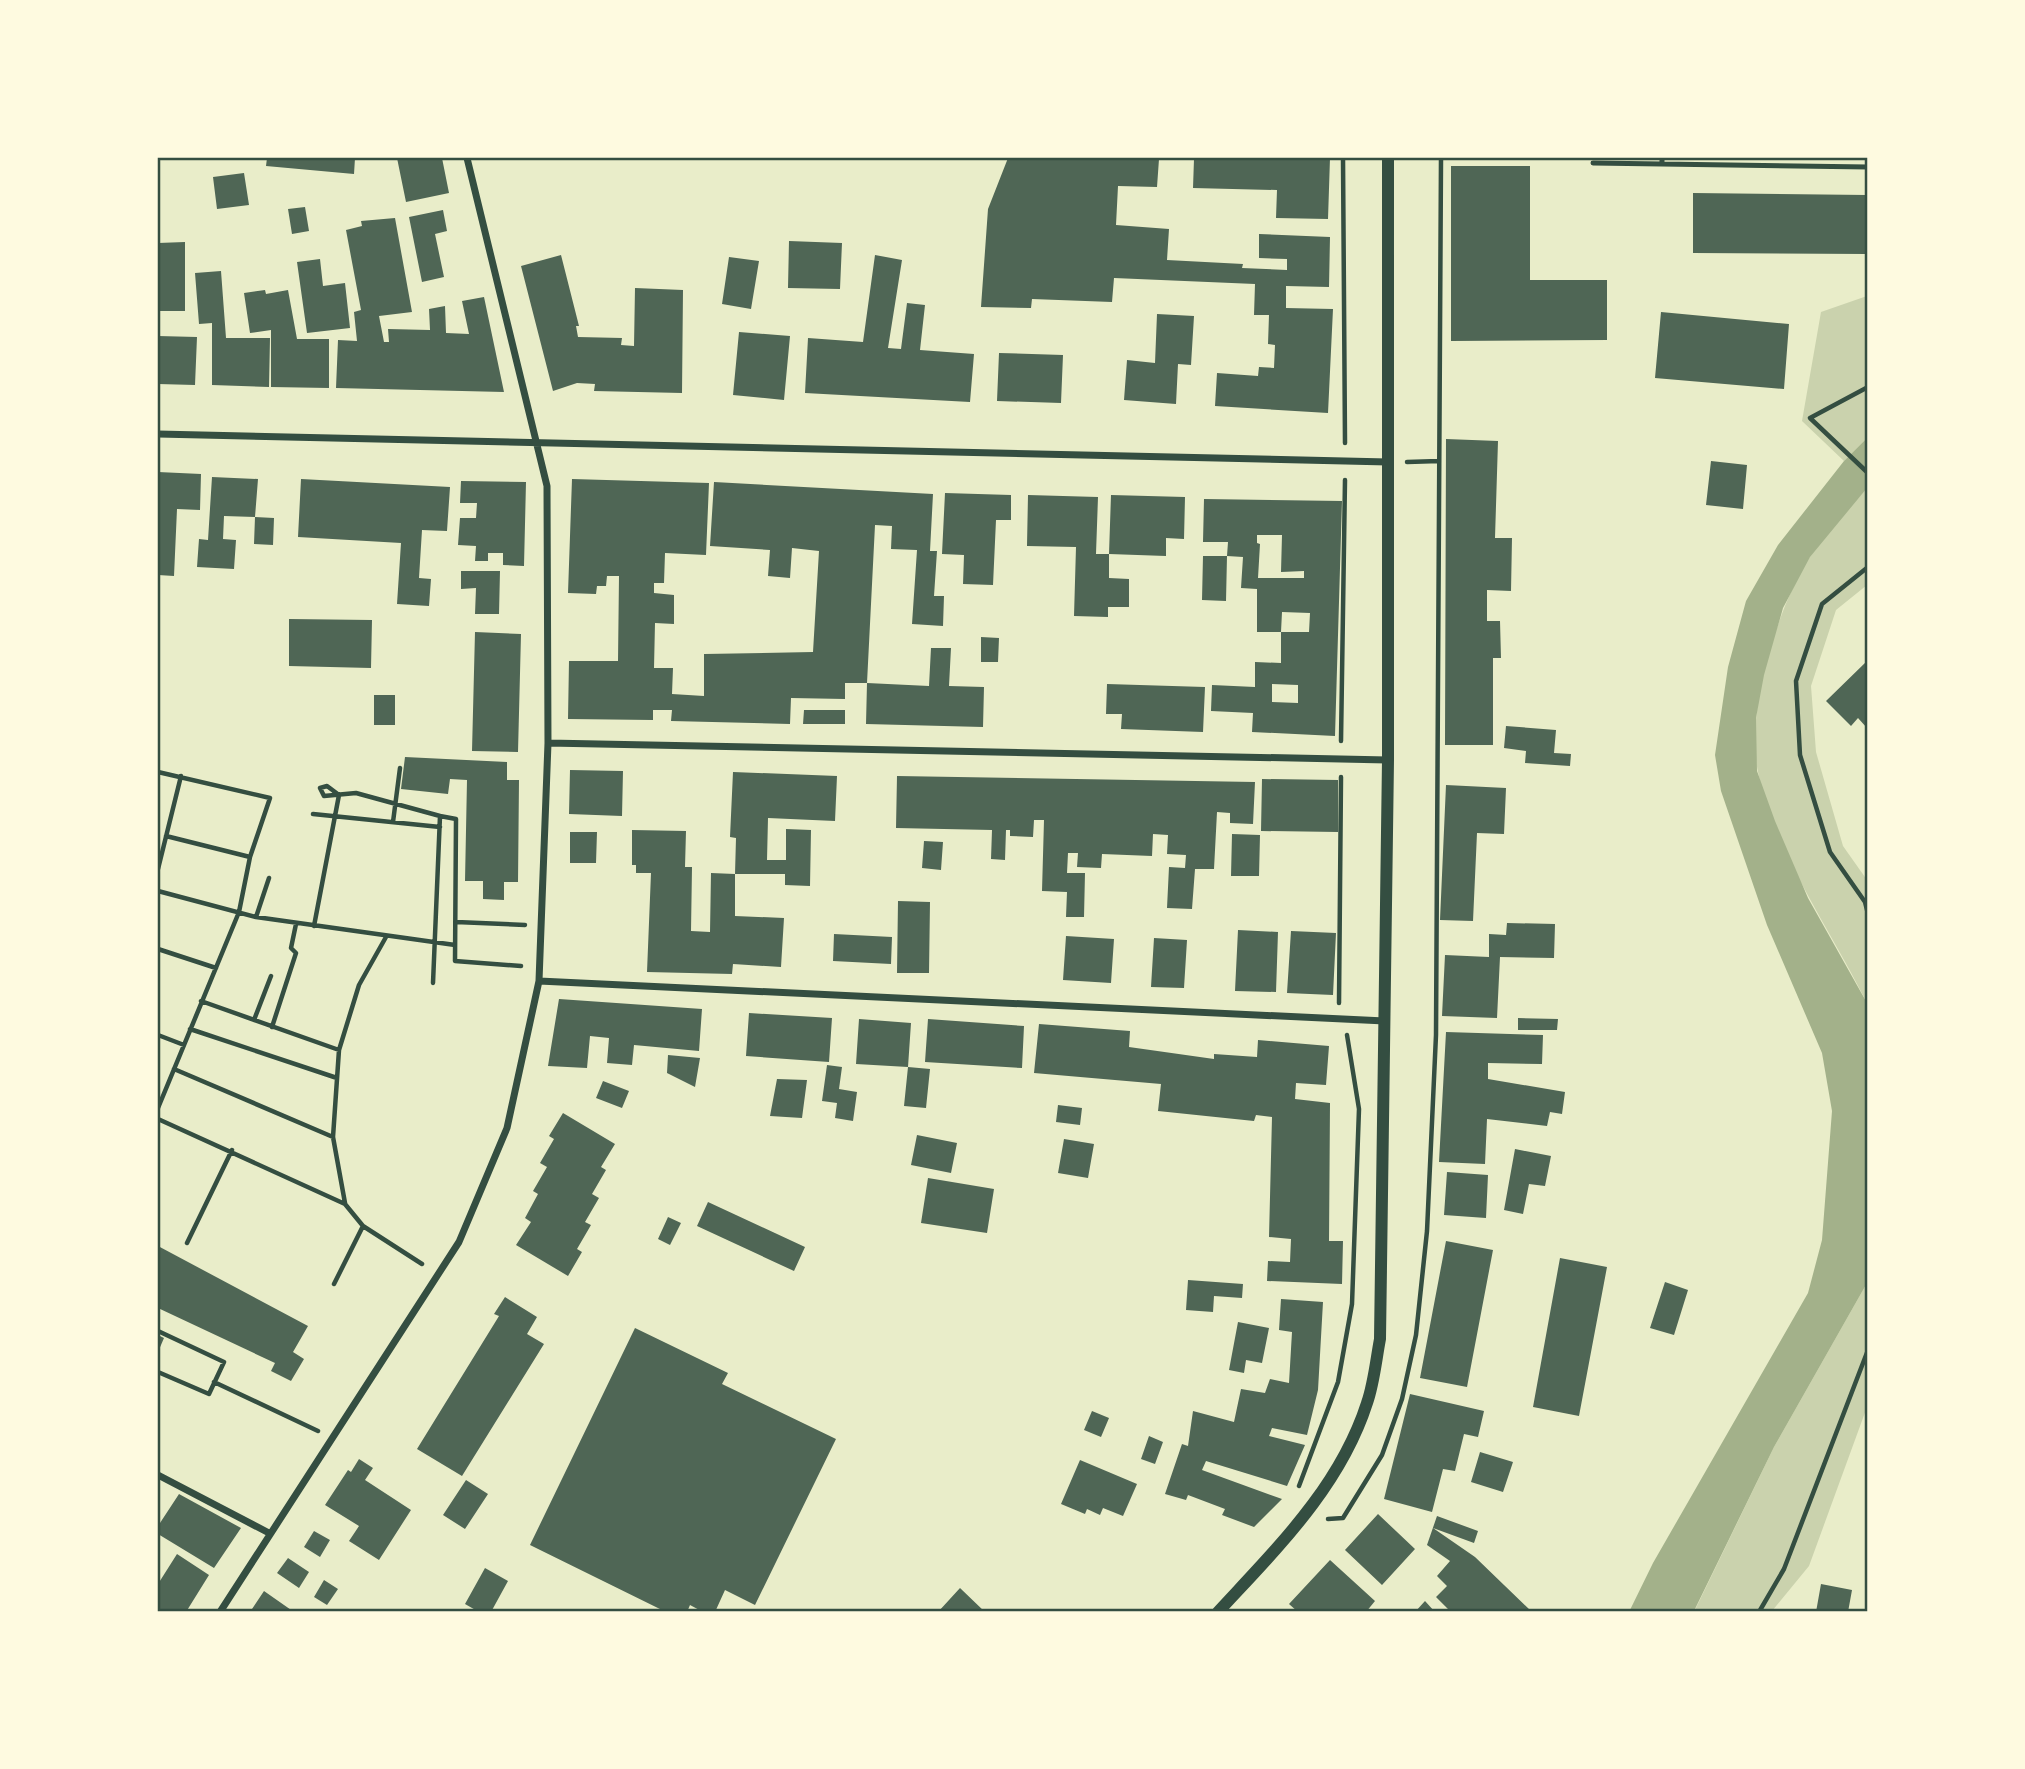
<svg xmlns="http://www.w3.org/2000/svg" width="2025" height="1769" font-family="Raleway,sans-serif">
	<rect width="100%" height="100%" fill="#e9edc9"/>
	<path fill="#cad2ad" d="M1867,296V438L1844,461L1802,421L1821,312Z
		M1867,488V585L1836,610L1811,686L1816,752L1843,846L1867,880V1003C1832,932 1774,851 1758,772C1745,712 1777,609 1809,558C1825,534 1848,509 1867,488Z
		M1867,1283V1407L1809,1566L1772,1611L1694,1612L1774,1447Z"/>
	<path fill="#a3b18a" d="M1867,438V488L1810,557L1783,608L1764,675L1756,718L1757,771L1775,821L1808,898L1867,1003V1283L1774,1447L1694,1611L1629,1612L1653,1563L1808,1293L1822,1240L1832,1111L1822,1053L1767,925L1721,791L1715,755L1728,667L1746,601L1778,545L1844,461Z"/>
	<path fill="#4f6655" fill-rule="evenodd" d="M267,158H355L354,174L266,166Z
		M397,158H442L449,193L406,202Z
		M1008,158L1159,159L1157,187L1118,186L1116,225L1169,229L1167,260L1243,264L1242,268L1287,270V259L1259,258V234L1330,237L1329,287L1286,286V308L1333,309L1328,413L1215,406L1217,373L1258,376L1259,367L1274,368L1275,345L1268,344L1269,315H1254L1255,284L1114,278L1112,302L1032,299L1031,308L981,307L988,209Z
		M1330,158L1328,219L1276,218L1277,190L1193,188L1194,159Z
		M1451,166H1530V280H1607V340L1451,341Z
		M244,173L249,205L217,209L213,177Z
		M1693,193L1867,195V254L1693,253Z
		M305,207L309,231L292,234L288,209Z
		M443,210L447,231L435,234L444,277L422,282L409,217Z
		M395,218L412,312L379,316L384,342H389L388,329L430,330L429,309L445,306L446,333L469,334L462,301L484,297L504,392L336,388L338,340L357,341L354,312L361,310L346,230L362,226L361,221Z
		M789,241L842,243L840,289L788,288Z
		M185,242V311H158V243Z
		M561,255L579,326H576L578,337L622,338L621,345L634,346L635,288L683,290L682,393L594,391L595,384L577,383L553,391L521,266Z
		M875,255L902,260L888,348L901,349L907,303L925,305L920,350L974,354L970,402L805,393L808,338L863,342Z
		M729,257L759,261L751,309L722,304Z
		M320,259L323,286L345,283L350,328L307,333L297,262Z
		M221,271L226,338H270L269,387L212,385V323L199,324L195,273Z
		M265,290L266,294L288,290L297,339H329V388L271,387V330L250,333L244,293Z
		M1661,312L1789,324L1784,389L1655,378Z
		M1157,314L1194,316L1191,365L1178,364L1176,404L1124,400L1127,360L1155,363Z
		M739,332L790,336L784,400L733,395Z
		M158,336L197,337L195,385L158,384Z
		M999,353L1063,355L1061,403L997,401Z
		M1446,439L1498,441L1495,538H1512L1511,591L1487,590V621H1500L1501,658H1493V745H1445Z
		M1711,461L1747,465L1743,509L1706,505Z
		M158,472L201,474L200,510L177,509L174,576L158,575Z
		M212,477L258,479L255,517L224,516L223,539L236,540L234,569L197,567L199,539L208,540Z
		M301,479L450,487L447,531L422,530L419,578L431,579L429,606L397,604L401,543L298,537Z
		M572,479L709,483L706,555L665,553L664,583H654V593L674,595V624L655,623L654,668H673L672,694L704,696V654L813,652L819,551L792,548L790,578L768,576L770,550L710,546L714,482L933,494L930,551H937L934,596H944L943,626L912,624L917,550L891,549L892,526L875,525L867,683L929,686L931,648H951L949,686L984,687L983,727L866,724L867,683H845V699L791,698L790,724L671,721L672,710H653V720L568,719L569,661H618L619,576H607L606,586H597L596,594L568,593Z
		M461,481L526,482L524,566L503,565V553H488V561H475L476,546L458,545L460,518H476L477,503H460Z
		M945,493L1011,495V520H996L993,585L963,584L964,555L942,554Z
		M1028,495L1098,497L1096,554H1109L1111,495L1185,497L1184,539L1166,538V556L1109,554V578L1129,579V607H1108V617L1074,616L1076,547L1027,546Z
		M1204,499L1342,501L1335,736L1252,732L1253,713L1211,711L1212,685L1255,687V662L1281,663V632H1257V589L1241,588L1243,557L1227,556L1228,542H1203ZM1257,535H1282L1281,572L1304,571V578H1258L1260,544L1257,543ZM1282,612L1310,613L1309,632H1281ZM1272,684L1298,685V703L1272,702Z
		M255,517L274,518L273,545L254,544Z
		M1203,556H1227L1226,601L1202,600Z
		M461,571H500L499,614H475L476,588L461,589Z
		M289,619L372,620L371,668L289,666Z
		M475,632L521,634L518,752L472,751Z
		M981,637L999,638L998,662H981Z
		M1867,661V728L1858,718L1851,726L1826,701Z
		M1107,684L1205,687L1203,732L1121,729L1122,714H1106Z
		M374,695H395V725H374Z
		M804,710H845V724H803Z
		M1506,726L1556,730L1554,753L1571,754L1570,766L1525,763L1526,751L1504,748Z
		M405,757L507,762V780H519L518,882H504V900L483,899V881H465L467,780L450,779L448,794L401,789Z
		M570,770L623,771L622,816L569,814Z
		M733,772L837,776L835,821L768,818L767,860H786V829L811,830L810,886L785,885V874H735L736,838L730,837Z
		M897,776L1255,782L1253,824L1230,823V813L1217,812L1214,869H1195L1192,909L1167,908L1169,867L1185,868L1186,855L1167,854L1168,835L1153,834L1152,856L1102,854L1101,868L1077,867L1078,853H1068L1067,873H1085L1084,917H1066L1067,892L1042,891L1044,820H1034L1033,837L1010,836V830H1006L1005,860L991,859L992,830L896,828Z
		M1262,779L1338,780V832L1261,831Z
		M1446,785L1506,788L1504,834L1477,833L1473,921L1440,920Z
		M632,830L686,831L685,867H692L691,931L710,932L711,873L735,874V916L784,918L781,967L733,964L732,974L647,972L651,873H636V865H632Z
		M570,832H597L596,863H570Z
		M1232,834L1260,835L1259,876H1231Z
		M924,841L943,842L941,870L922,868Z
		M898,901L930,902L929,973H897Z
		M1507,923L1555,924L1554,958L1500,957L1497,1018L1442,1016L1445,955L1489,957V934L1506,935Z
		M1238,930L1278,932L1276,992L1235,991Z
		M1291,931L1336,933L1333,995L1287,993Z
		M834,934L892,937L891,964L833,961Z
		M1066,936L1114,939L1111,983L1063,980Z
		M1154,938L1187,940L1184,988L1151,987Z
		M559,999L702,1009L699,1051L634,1045L632,1065L607,1063L609,1038L590,1036L587,1068L548,1066Z
		M749,1013L832,1018L829,1062L746,1056Z
		M1518,1018L1558,1019L1557,1030H1518Z
		M859,1019L911,1023L908,1067L856,1064Z
		M928,1019L1024,1026L1022,1068L925,1062Z
		M1039,1024L1130,1031L1129,1047L1214,1059V1054L1257,1057L1258,1040L1329,1046L1326,1085L1296,1083L1295,1099L1330,1103L1329,1241H1343L1342,1284L1267,1281L1268,1261L1290,1262L1291,1239L1269,1237L1272,1117L1256,1115L1254,1121L1158,1111L1161,1084L1034,1073Z
		M1446,1032L1543,1035L1542,1064L1488,1063V1079L1565,1092L1562,1114L1550,1112L1547,1126L1487,1119L1485,1164L1439,1162Z
		M668,1055L700,1058L695,1087L667,1073Z
		M827,1065L842,1067L839,1089L857,1092L853,1121L835,1118L837,1103L822,1101Z
		M908,1067L930,1069L926,1108L904,1106Z
		M777,1079L807,1080L802,1118L770,1116Z
		M603,1081L629,1091L622,1108L596,1098Z
		M1058,1105L1082,1108L1080,1125L1056,1122Z
		M563,1113L615,1144L601,1167L606,1170L592,1194L599,1198L585,1222L591,1225L577,1249L582,1252L568,1276L516,1245L531,1222L525,1218L538,1194L533,1191L547,1167L540,1163L554,1139L549,1136Z
		M917,1135L957,1143L951,1173L911,1165Z
		M1064,1139L1094,1144L1088,1178L1058,1173Z
		M1515,1149L1551,1156L1545,1186L1529,1184L1523,1214L1504,1210Z
		M1447,1172L1488,1175L1486,1218L1444,1215Z
		M928,1178L994,1189L987,1233L921,1223Z
		M708,1202L805,1247L794,1271L697,1226Z
		M668,1217L681,1223L670,1245L658,1239Z
		M1446,1241L1493,1250L1467,1387L1420,1378Z
		M158,1246L308,1326L293,1352L304,1359L291,1381L271,1371L275,1363L158,1308Z
		M1560,1258L1607,1267L1579,1416L1533,1407Z
		M1188,1280L1243,1284L1242,1298L1214,1296L1213,1312L1186,1310Z
		M1665,1282L1688,1290L1674,1335L1650,1328Z
		M505,1297L537,1317L527,1334L544,1344L462,1476L417,1449L499,1316L494,1314Z
		M1281,1299L1323,1302L1318,1390L1307,1435L1272,1428L1269,1436L1305,1445L1287,1486L1206,1461L1202,1470L1282,1499L1254,1527L1222,1515L1225,1509L1188,1495L1186,1500L1165,1494L1182,1444L1188,1446L1193,1411L1234,1422L1241,1389L1265,1393L1270,1379L1289,1383L1292,1332L1279,1330Z
		M1238,1322L1269,1328L1262,1363L1246,1360L1244,1373L1229,1370Z
		M635,1328L728,1373L722,1384L836,1439L755,1605L725,1590L715,1612H703L690,1605L687,1612H666L530,1545Z
		M158,1335L164,1338L158,1352Z
		M1410,1394L1484,1411L1478,1437L1464,1434L1455,1471L1443,1469L1432,1512L1384,1499Z
		M1092,1411L1109,1418L1101,1437L1084,1430Z
		M1149,1436L1163,1442L1155,1464L1141,1459Z
		M1480,1452L1513,1462L1503,1492L1471,1482Z
		M359,1459L373,1468L365,1480L411,1510L379,1560L349,1541L359,1526L325,1505L348,1470L351,1472Z
		M1080,1460L1137,1484L1123,1516L1103,1508L1100,1515L1087,1509L1085,1514L1061,1504Z
		M466,1480L488,1494L465,1529L443,1515Z
		M179,1494L241,1528L214,1568L158,1534V1521L160,1523Z
		M1378,1514L1415,1549L1382,1585L1345,1550Z
		M1437,1516L1478,1531L1474,1543L1433,1528L1475,1557L1530,1610L1529,1612H1451L1436,1597L1447,1586L1437,1576L1450,1561L1427,1545Z
		M314,1531L330,1540L320,1557L304,1547Z
		M177,1554L209,1575L186,1612H158V1584Z
		M288,1558L309,1572L299,1588L277,1573Z
		M1330,1560L1375,1601L1366,1612H1298L1289,1604Z
		M485,1568L508,1581L491,1612H479L465,1604Z
		M324,1580L338,1589L327,1605L314,1597Z
		M1821,1584L1852,1590L1848,1612H1816Z
		M960,1588L985,1612H938Z
		M264,1591L294,1612H250Z
		M1425,1601L1435,1612H1415Z"/>
	<g fill="none" stroke-linecap="round" stroke-linejoin="round">
		<path stroke="#344e41" stroke-width="4.5" d="M1343,158L1345,443
			M1868,387L1810,418L1868,473
			M1407,462L1439,461
			M1868,567L1822,604L1796,681L1800,755L1830,852L1865,902L1868,914
			M1341,741L1345,480
			M158,772L270,798L250,857L239,912L158,1108
			M313,814L440,827
			M393,822L400,768
			M166,836L250,857
			M158,869L181,776
			M158,891L256,917L455,945
			M256,917L269,878
			M456,922L525,925
			M314,926L339,795L327,786L320,788L324,796L356,793L440,816
			M158,949L216,968
			M433,983L440,816L456,819L455,961L521,966
			M201,1001L339,1050
			M1339,1003L1341,777
			M254,1020L271,976
			M272,1027L296,953L291,948L296,924
			M190,1029L337,1078
			M158,1035L184,1045
			M174,1069L333,1137
			M158,1119L345,1204L363,1226L422,1264
			M345,1203L333,1137L339,1050L359,985L386,937
			M187,1243L232,1150
			M334,1284L363,1226
			M158,1331L224,1362L209,1394L158,1372
			M214,1382L318,1431
			M1299,1486L1338,1382L1352,1304L1359,1109L1347,1035
			M1328,1519L1343,1518L1382,1455L1402,1399L1416,1335L1427,1231L1436,1035L1441,158
			M1759,1612L1784,1569L1868,1350"/>
		<path stroke="#344e41" stroke-width="5" d="M1662,158V164L1868,167
			M1593,163L1662,164"/>
		<path stroke="#344e41" stroke-width="7" d="M158,434L1388,462
			M548,743L1388,760
			M539,981L1385,1021
			M158,1475L269,1533
			M220,1612L459,1242L507,1128L539,981L548,743L547,486L467,158"/>
		<path stroke="#344e41" stroke-width="12" d="M1218,1612C1277,1548 1340,1487 1367,1403C1374,1383 1376,1360 1380,1339L1388,760V158"/>
	</g>
	<rect width="2025" height="1769" fill="none" stroke="#fefae0" stroke-width="318"/>
	<rect x="159" y="159" width="1707" height="1451" fill="none" stroke="#344e41" stroke-width="2.5"/>
</svg>
